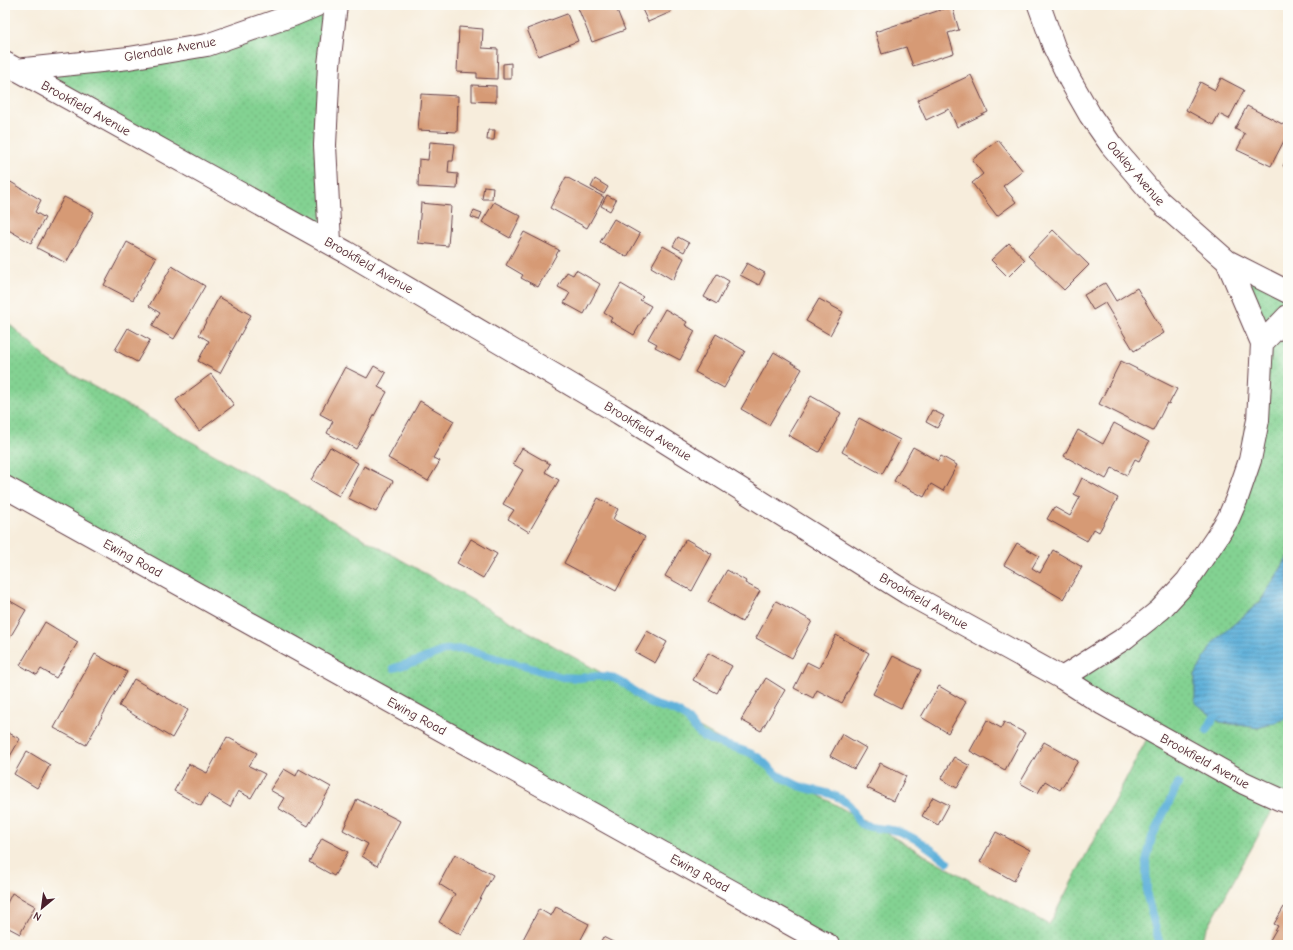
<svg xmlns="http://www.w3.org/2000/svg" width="1293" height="950" font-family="'Comic Neue',sans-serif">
	<defs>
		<pattern id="grass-dots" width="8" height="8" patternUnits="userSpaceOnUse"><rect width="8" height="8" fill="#83d292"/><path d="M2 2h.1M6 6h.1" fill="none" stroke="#73b47e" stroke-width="1.8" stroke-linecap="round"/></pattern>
		<pattern id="water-rules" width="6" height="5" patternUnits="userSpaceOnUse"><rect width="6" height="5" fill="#5eb1da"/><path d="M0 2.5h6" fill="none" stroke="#508fb1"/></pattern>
	</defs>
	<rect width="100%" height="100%" fill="#fdfcf7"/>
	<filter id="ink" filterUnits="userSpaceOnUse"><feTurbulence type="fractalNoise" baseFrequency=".025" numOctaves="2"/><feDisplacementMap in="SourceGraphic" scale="8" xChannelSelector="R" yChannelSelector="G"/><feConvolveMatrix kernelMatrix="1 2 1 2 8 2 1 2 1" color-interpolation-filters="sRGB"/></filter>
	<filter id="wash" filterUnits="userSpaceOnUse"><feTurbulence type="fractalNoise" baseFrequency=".012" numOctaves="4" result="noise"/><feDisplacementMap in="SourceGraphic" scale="16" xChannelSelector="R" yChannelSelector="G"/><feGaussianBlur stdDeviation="0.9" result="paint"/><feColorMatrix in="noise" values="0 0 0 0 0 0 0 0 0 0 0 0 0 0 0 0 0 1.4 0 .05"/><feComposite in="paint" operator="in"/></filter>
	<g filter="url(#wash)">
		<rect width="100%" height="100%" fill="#f7eddc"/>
		<path fill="url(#grass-dots)" stroke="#66785e" d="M336,5L330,242L16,70L129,58Z
			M1227,261L1288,292V557L1260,602L1214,641L1195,703L1220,722L1258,728L1288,718V802L1278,800L1198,945H828L5,487V320L50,362L1049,925L1151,731L1062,678L1125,638L1228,519L1262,343Z"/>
		<path fill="url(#water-rules)" stroke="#546882" d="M1288,557V718L1258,728L1220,722L1195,703V675L1214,641L1260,602Z"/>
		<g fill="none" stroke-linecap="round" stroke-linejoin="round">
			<path stroke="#5eb1da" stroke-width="8" d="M394,668L420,660L445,650L464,649L562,677C568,677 574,678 580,678C592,677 602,674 613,678C627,682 637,696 650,703C661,708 674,708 684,716C691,721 694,730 702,736C719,746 739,746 756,756C763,760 768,767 774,772C780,777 788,780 795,784C813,793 831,789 848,804C855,809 854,819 861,824C870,829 886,828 897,831C916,837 932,850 948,862
				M1207,730L1214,717
				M1083,945H1084
				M1160,945L1147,896L1146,862L1152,837L1178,784"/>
		</g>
		<g id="blocks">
			<path fill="#d69a75" d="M585,5H615L625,30L592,42L578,8Z
				M640,5H667L671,12L648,22Z
				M952,6L959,30L948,33L954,53L913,66L906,47L882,54L875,32Z
				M567,14L578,41L538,56L527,29Z
				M459,27L483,29L482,48L498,49L497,79L477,78V73L457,72Z
				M511,63V79H503V64Z
				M971,75L988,112L957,127L949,109L926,120L917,100Z
				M1221,78L1244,90L1229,119L1219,114L1213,125L1186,110L1200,82L1215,90Z
				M472,85L496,86V102L472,101Z
				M421,94L458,96L457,132L418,130Z
				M1247,106L1288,127V133L1271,166L1237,150L1245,134L1235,129Z
				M488,130H495L494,140H487Z
				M998,140L1023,171L1003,186L1016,202L997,216L972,183L983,174L972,160Z
				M430,142L455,144L453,161H449L448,173L458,174L457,189L418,187L419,159L428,160Z
				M1288,156V169L1283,166Z
				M566,177L604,197L587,228L550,208Z
				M595,179L608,187L604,194L591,187Z
				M9,181L41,200L35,212L45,218L31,243L5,228V188Z
				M484,186L493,187L492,199H482Z
				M607,195L616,200L610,211L601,206Z
				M64,197L94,212L66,263L37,248Z
				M494,202L521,216L510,238L482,222Z
				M421,203L451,206L448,246L418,243Z
				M474,210L482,213L479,220L471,217Z
				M614,219L640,234L627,257L600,242Z
				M1053,230L1089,265L1064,290L1028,256Z
				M524,232L559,250L538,287L521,278L523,275L506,265Z
				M678,237L689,243L684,252L673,246Z
				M127,242L156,258L133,300L104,285Z
				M1009,243L1025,260L1008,277L991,260Z
				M663,246L684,258L673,280L651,267Z
				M747,263L765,273L759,285L740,275Z
				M172,266L205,286L174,339L152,326L160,313L149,306Z
				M576,270L600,284L584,314L564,303L570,293L558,287L567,272L573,275Z
				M717,274L729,281L717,304L704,297Z
				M1105,283L1116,301L1137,288L1164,333L1134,351L1105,303L1093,310L1084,295Z
				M621,284L643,297L640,300L651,306L634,335L610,321L612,318L604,313Z
				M219,297L251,315L220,373L198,361L209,341L199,335Z
				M819,299L843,312L830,335L806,321Z
				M665,309L687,322L685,325L695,331L680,360L655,347L657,344L648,339Z
				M128,328L150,340L137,362L115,350Z
				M716,334L745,351L724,388L695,372Z
				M774,352L802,369L769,425L741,409Z
				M1121,361L1177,389L1169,404L1167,403L1153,431L1099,404Z
				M374,366L386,373L378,387L387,392L356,449L327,433L333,421L320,414L345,367L367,378Z
				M211,374L234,405L199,431L176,400Z
				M811,396L841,413L819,452L788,435Z
				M420,401L454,421L433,458L440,461L428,481L388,458Z
				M932,410L944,416L937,428L926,422Z
				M859,418L900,440L882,474L842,452Z
				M1114,423L1149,442L1139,461L1135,459L1127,475L1112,468L1106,479L1064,456L1078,430L1103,444Z
				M330,447L358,463L339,496L311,480Z
				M913,447L938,461L941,456L957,465L943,491L931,484L924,497L894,481Z
				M522,448L550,464L545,472L559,480L529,532L508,519L514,510L503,504L523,470L513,464Z
				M364,466L393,481L376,512L348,498Z
				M1082,478L1118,498L1099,532L1094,529L1087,541L1047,519L1054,507L1070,516L1080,497L1074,494Z
				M598,498L618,509L613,519L645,537L616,591L564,563Z
				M471,539L497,554L483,578L457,563Z
				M686,539L712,554L692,591L665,576Z
				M1017,543L1039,556L1032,568L1040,573L1053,550L1082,567L1063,599L1004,565Z
				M727,570L746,581L745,583L760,591L742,622L708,602Z
				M5,598L26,610L5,646Z
				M776,601L812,621L792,658L756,638Z
				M45,622L78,642L56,678L41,669L37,675L20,665Z
				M647,631L667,642L655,663L635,652Z
				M836,635L869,653L842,703L817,690L813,698L794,688L807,662L819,668Z
				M708,653L732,666L717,693L693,680Z
				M95,654L127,672L86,745L54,728Z
				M893,656L921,670L901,708L873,694Z
				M766,678L785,690L761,731L741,720Z
				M134,679L188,710L172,738L119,706Z
				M939,686L966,702L948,733L921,717Z
				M987,720L1001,728L1004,722L1025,733L1005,770L970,751Z
				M5,731L20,739L5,765Z
				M842,734L866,748L854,769L830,756Z
				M227,737L257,753L249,766L265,774L251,798L238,791L230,807L208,794L201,806L174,791L189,764L207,773Z
				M1044,742L1078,761L1060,790L1045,781L1038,793L1020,783Z
				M27,751L50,765L37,788L14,774Z
				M954,757L970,766L957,788L941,779Z
				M880,763L906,776L894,801L867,788Z
				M284,769L296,776L299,769L331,787L308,826L278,808L284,798L270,790Z
				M933,797L949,805L938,825L922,816Z
				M357,799L400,821L377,866L362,856L368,844L343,830Z
				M996,832L1030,850L1014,881L980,862Z
				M322,838L348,852L334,876L309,862Z
				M455,854L493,875L461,935L439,922L455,894L439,884Z
				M12,893L35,906L20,934L5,926V907Z
				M556,907L589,924L578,945H520L539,909L551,916Z
				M1284,907L1288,909V945H1279L1270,940L1278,926L1274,924Z
				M603,937L619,945H599Z"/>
		</g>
	</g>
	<g filter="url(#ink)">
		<use href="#blocks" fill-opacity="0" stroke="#643e46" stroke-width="1"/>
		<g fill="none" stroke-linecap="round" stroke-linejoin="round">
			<g stroke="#643e46" stroke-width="24">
				<path id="minor" d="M1039,5L1054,47L1070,80L1090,115L1111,145L1158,200L1227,261L1288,292
					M5,63L346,252L619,413L907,593L1062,678L1103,704L1244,783L1279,799L1288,802
					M16,70L129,58L207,45L293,15L317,5
					M330,242L325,145L329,65L336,5
					M1262,343L1288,316
					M5,487L828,945
					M1062,678L1125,638L1160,610L1187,581L1217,537L1228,519L1237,498L1250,460L1258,420L1262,343L1227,261"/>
			</g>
			<use href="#minor" stroke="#fff" stroke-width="22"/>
		</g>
	</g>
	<g text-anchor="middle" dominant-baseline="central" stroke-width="3" stroke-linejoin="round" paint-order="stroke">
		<g font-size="13" fill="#4a1f2b" stroke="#fdfcf7">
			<text transform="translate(170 49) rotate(-10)">Glendale Avenue</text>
			<text transform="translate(86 108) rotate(29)">Brookfield Avenue</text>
			<text transform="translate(1136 173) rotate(49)">Oakley Avenue</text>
			<text transform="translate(369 265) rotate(30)">Brookfield Avenue</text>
			<text transform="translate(648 431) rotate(32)">Brookfield Avenue</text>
			<text transform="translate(133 558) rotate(29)">Ewing Road</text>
			<text transform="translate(924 601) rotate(30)">Brookfield Avenue</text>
			<text transform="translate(417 716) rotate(29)">Ewing Road</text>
			<text transform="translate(1205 761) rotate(29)">Brookfield Avenue</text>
			<text transform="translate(700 873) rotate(29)">Ewing Road</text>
		</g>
	</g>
	<rect width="1293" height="950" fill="none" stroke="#fdfcf7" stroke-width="20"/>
	<g transform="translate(42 908) rotate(209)" stroke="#fdfcf7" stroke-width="3" paint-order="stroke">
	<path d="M0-3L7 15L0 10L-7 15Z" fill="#4a1f2b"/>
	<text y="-6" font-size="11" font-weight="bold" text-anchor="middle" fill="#4a1f2b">N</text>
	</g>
</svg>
